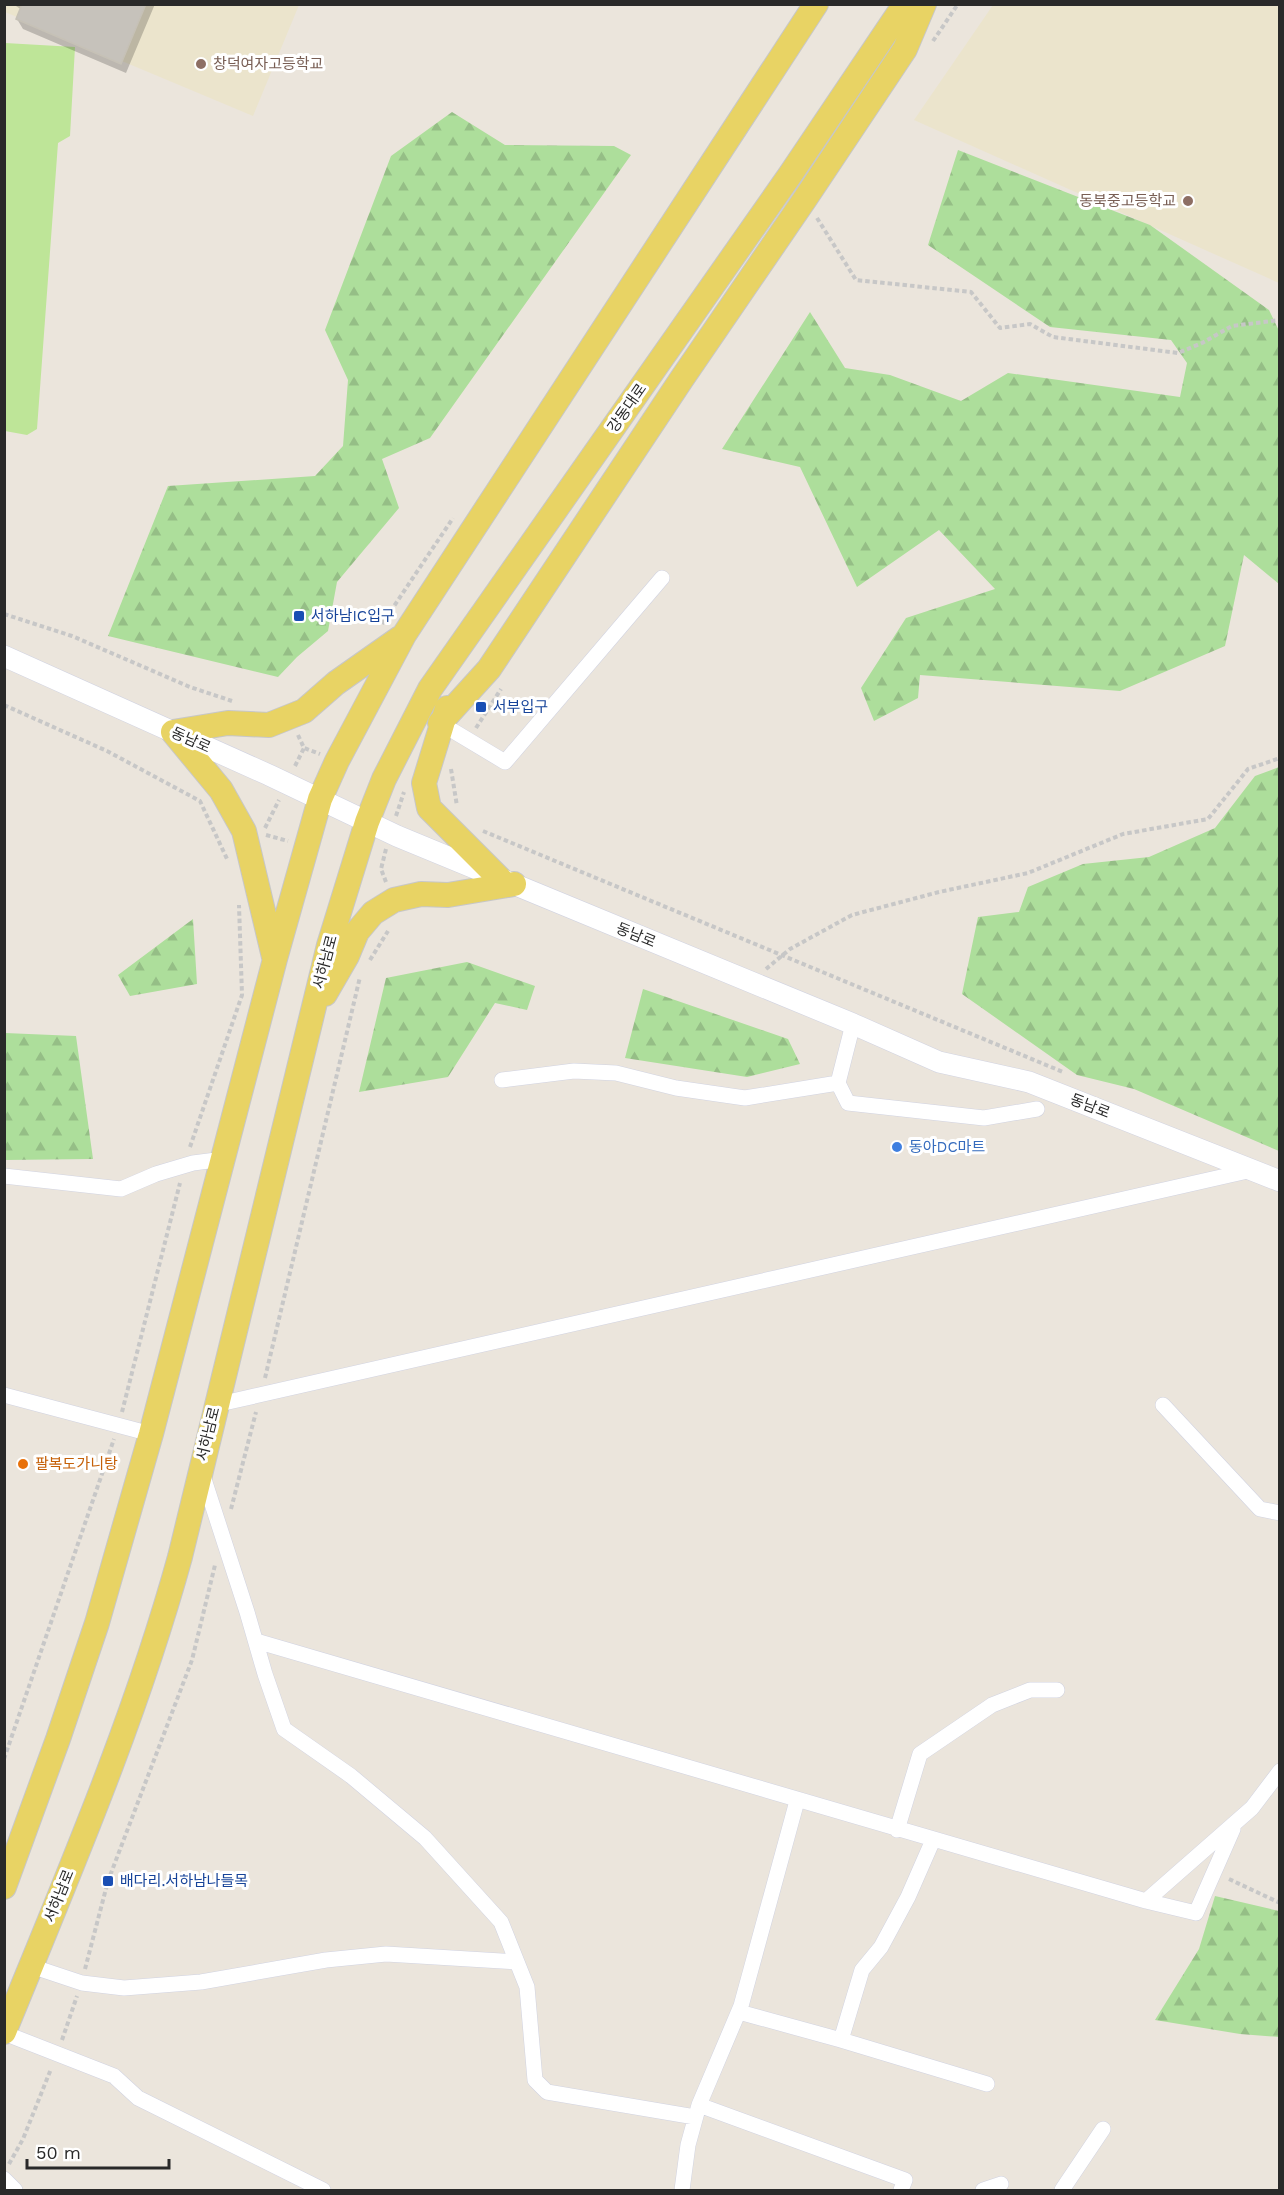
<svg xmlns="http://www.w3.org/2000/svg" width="1284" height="2195" font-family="'Work Sans','Noto Sans KR',sans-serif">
	<defs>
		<pattern id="forest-firs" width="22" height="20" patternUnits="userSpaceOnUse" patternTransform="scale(1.5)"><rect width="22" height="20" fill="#adde9b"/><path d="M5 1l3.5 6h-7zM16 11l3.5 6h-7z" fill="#95be86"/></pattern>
	</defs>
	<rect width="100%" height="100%" fill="#ebe5dc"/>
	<path fill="#ebe4cc" d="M4,5H299L253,116L5,12Z
		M993,5H1279V283L914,120Z"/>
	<path fill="url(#forest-firs)" d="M452,112L505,145L614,146L631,155L430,438L382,459L399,508L337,582L328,631L297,657L278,677L108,636L168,486L315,476L343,446L348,380L325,330L391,156Z
		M958,150L1150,225L1269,310L1280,333L1279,584L1244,555L1225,646L1120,691L920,675L918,698L874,721L861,688L906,618L995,589L939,530L857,587L800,467L722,449L810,312L845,368L890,375L961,401L1008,373L1180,397L1187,363L1171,340L1050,327L928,245Z
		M1279,767V1151L1134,1089L1077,1075L962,994L978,917L1019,912L1028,887L1083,864L1149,857L1215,828L1255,776Z
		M193,919L197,984L130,996L118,975Z
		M467,962L535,986L527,1010L495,1003L448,1077L359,1092L386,978Z
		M643,989L788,1039L800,1064L747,1077L625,1058Z
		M5,1033L76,1036L93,1159L5,1160Z
		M1215,1896L1279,1911V2037L1240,2034L1155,2020L1199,1949Z"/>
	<path fill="#bee598" d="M5,43L75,47L70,136L58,143L37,429L27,435L5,431Z"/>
	<path fill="#0003" d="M13,4H155L126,73L23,29L17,19L22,10Z"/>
	<path fill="#c6c2bb" stroke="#c6c1b6" stroke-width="1.5" d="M22,4H146L121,64L16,19Z"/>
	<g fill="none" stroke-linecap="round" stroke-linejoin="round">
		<g stroke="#d1d3e1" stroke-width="16">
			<path id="street" d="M440,723L505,762L662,578
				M853,1024L838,1083L848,1103L984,1118L1037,1109
				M502,1080L574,1071L616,1073L676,1088L745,1098L838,1083
				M4,1176L121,1189L156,1174L193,1163L224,1159
				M4,1395L151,1434
				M215,1405L1252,1170
				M1163,1405L1260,1509L1280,1513
				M202,1473L247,1612L265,1674L284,1729L351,1776L425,1838L501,1922L527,1987L535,2080L547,2092L695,2117
				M256,1641L1146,1901L1252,1808L1280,1771
				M897,1830L920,1754L992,1705L1030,1690H1057
				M1146,1901L1196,1913L1233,1829
				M31,1966L82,1983L124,1988L201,1982L326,1960L386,1954L517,1962
				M739,2012L841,2040L987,2084
				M4,2033L114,2076L138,2098L323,2190
				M841,2040L862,1970L881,1947L908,1897L933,1840
				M699,2105L905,2180L901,2190
				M4,2179L15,2190
				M682,2190L688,2145L699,2105L741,2006L797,1801
				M983,2190L1001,2184
				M1062,2190L1103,2129"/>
		</g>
		<g stroke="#d1d3e1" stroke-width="22">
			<path id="secondary" d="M4,656L269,775L397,836L853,1024L939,1062L1029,1082L1280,1181"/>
		</g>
		<g stroke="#c7c7c7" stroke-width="26">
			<path id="primary" d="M447,708L424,783L429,808L500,879
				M440,723L489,669L681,380L805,199L905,49L924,4
				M173,732L228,723L269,725L304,711L336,683L400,638
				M173,732L221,790L244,831L274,957
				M325,994L347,956L357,932L373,913L394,900L421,894L448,895L514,884
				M4,1887L58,1739L97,1623L151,1434L275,959L320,799L337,761L404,635L816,4
				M4,2032C68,1875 135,1720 180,1557L329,945L367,822L384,779L430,689L790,175L905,4"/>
		</g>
		<path stroke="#c7c7c7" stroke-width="4" stroke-dasharray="4.5 3" stroke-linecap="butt" d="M933,41L958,4
			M817,218L856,280L971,292L1000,328L1030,324L1053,337L1178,353L1202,343L1232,326L1280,320
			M4,614L72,636L190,687L232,701
			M382,624L453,518
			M4,705L107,751L200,801L228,861
			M476,728L501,689
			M298,735L304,748L320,754
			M295,766L304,748
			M451,769L457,806
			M396,816L404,792
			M265,828L279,800
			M483,831L1063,1072
			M266,835L288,841
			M386,849L381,869L386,882
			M370,960L388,931
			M766,969L790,949L852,915L939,892L1028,873L1123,834L1208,819L1248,769L1280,758
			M190,1147L242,995L239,905
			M265,1378L360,977
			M122,1412L180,1183
			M231,1509L256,1412
			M4,1759L114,1439
			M1229,1879L1280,1903
			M85,1969L108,1881L192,1660L215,1565
			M62,2040L77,1996
			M9,2164L23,2139L51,2069"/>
		<use href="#street" stroke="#fff" stroke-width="15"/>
		<use href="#secondary" stroke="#fff" stroke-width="21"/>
		<use href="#primary" stroke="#e8d364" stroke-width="24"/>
	</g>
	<g fill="#8d6e63" stroke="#fff" stroke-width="2">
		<circle cx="201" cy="64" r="6"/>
		<circle cx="1188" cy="201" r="6"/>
	</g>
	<g fill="#1a4fb4" stroke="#fff" stroke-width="2">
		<rect x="293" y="610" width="12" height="12" rx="3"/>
		<rect x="475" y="701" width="12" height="12" rx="3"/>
		<rect x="102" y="1875" width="12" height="12" rx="3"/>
	</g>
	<circle fill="#3f7fe0" stroke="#fff" stroke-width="2" cx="897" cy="1147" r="6"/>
	<circle fill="#e8710a" stroke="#fff" stroke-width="2" cx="23" cy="1464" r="6"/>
	<g text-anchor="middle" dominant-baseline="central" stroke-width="6" stroke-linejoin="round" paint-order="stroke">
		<g font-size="15" fill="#785e54" stroke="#fff" text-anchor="start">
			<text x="213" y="64">창덕여자고등학교</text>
			<text x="1176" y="201" text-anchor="end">동북중고등학교</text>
		</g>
		<g font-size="15" fill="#292929" stroke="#fff">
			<text transform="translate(627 408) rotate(-55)">강동대로</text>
			<text transform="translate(191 740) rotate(24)">동남로</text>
			<text transform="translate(636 935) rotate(22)">동남로</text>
			<text transform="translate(325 962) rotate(-75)">서하남로</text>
			<text transform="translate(1090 1106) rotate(21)">동남로</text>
			<text transform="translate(208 1434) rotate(-76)">서하남로</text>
			<text transform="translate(59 1896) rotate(-68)">서하남로</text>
		</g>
		<g font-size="15" fill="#164399" stroke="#fff" text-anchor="start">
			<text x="311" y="616">서하남IC입구</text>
			<text x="493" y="707">서부입구</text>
			<text x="120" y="1881">배다리.서하남나들목</text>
		</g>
		<g font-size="15" fill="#366cbe" stroke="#fff" text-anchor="start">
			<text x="909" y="1147">동아DC마트</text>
		</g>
		<g font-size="15" fill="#c56008" stroke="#fff" text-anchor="start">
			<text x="35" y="1464">팔복도가니탕</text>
		</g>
	</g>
	<rect width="1284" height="2195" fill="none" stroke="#292929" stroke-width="12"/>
	<path d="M27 2159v9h142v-9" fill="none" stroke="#292929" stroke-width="3"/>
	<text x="36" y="2159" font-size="18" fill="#292929" stroke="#ffffff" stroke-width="4.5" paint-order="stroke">50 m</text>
</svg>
